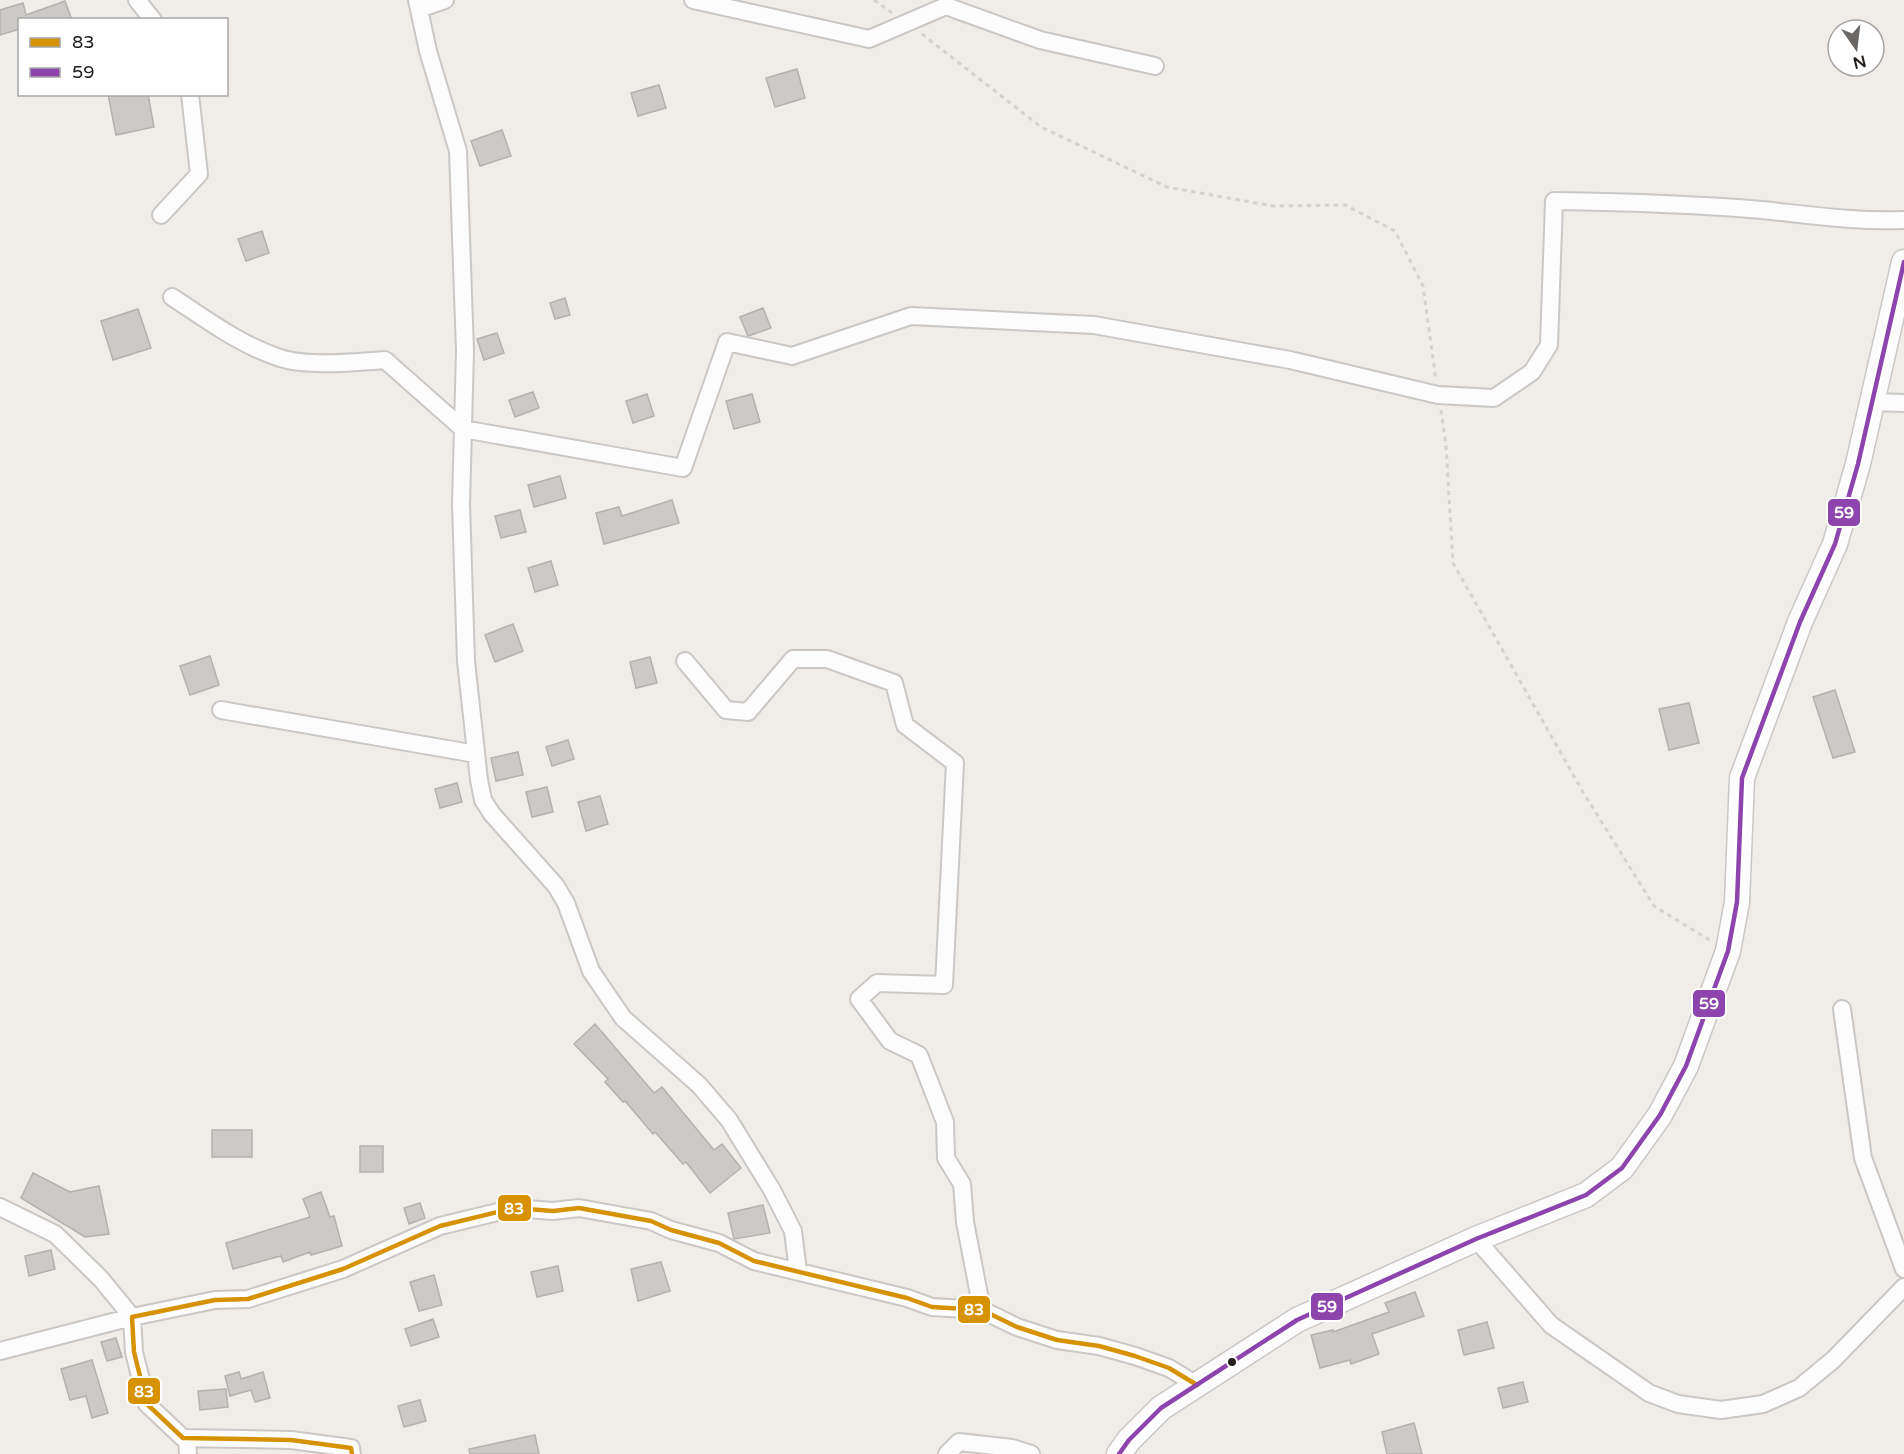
<svg xmlns="http://www.w3.org/2000/svg" width="1904" height="1454" font-family="'Varela Round',sans-serif">
	<rect width="100%" height="100%" fill="#f0ece8"/>
	<path fill="#ccc9c6" stroke="#b4b1ae" stroke-width="1.5" d="M65,1L72,20H20V29L0,35V10L23,3L26,15Z
		M797,69L805,98L775,107L766,78Z
		M659,85L666,108L638,116L631,93Z
		M108,94H148L154,127L116,135Z
		M502,130L511,156L480,166L471,141Z
		M262,231L269,253L246,261L238,239Z
		M565,298L570,315L555,319L550,303Z
		M763,308L771,328L748,336L740,317Z
		M138,309L151,348L113,360L101,321Z
		M497,333L504,353L484,360L477,339Z
		M533,392L539,408L515,417L509,400Z
		M647,394L654,416L633,423L626,401Z
		M752,394L760,422L734,429L726,401Z
		M560,476L566,498L534,507L528,485Z
		M672,500L679,523L604,544L596,513L619,507L622,516Z
		M520,510L526,532L501,538L495,516Z
		M551,561L558,585L535,592L528,568Z
		M513,624L523,651L495,662L485,635Z
		M210,656L219,685L190,695L180,666Z
		M650,657L657,683L636,688L630,662Z
		M1835,690L1855,752L1833,758L1813,697Z
		M1689,703L1699,743L1669,750L1659,709Z
		M568,740L574,759L552,766L546,747Z
		M518,752L523,775L496,781L491,758Z
		M457,783L462,802L440,808L435,789Z
		M547,787L553,812L532,817L526,792Z
		M600,796L608,824L586,831L578,802Z
		M595,1024L654,1093L662,1087L714,1150L722,1144L741,1168L710,1193L686,1162L683,1164L655,1132L653,1134L625,1101L623,1102L605,1082L608,1079L574,1044Z
		M212,1130H252V1157H212Z
		M360,1146H383V1172H360Z
		M33,1173L70,1192L99,1186L109,1234L85,1237L21,1198Z
		M321,1192L330,1217L334,1216L342,1246L311,1255L310,1252L283,1262L281,1256L233,1269L226,1243L310,1217L303,1199Z
		M420,1203L425,1218L409,1224L404,1208Z
		M763,1205L770,1233L734,1239L728,1213Z
		M51,1250L55,1269L29,1276L25,1256Z
		M661,1262L670,1291L638,1301L631,1269Z
		M558,1266L563,1291L537,1297L531,1272Z
		M434,1275L442,1305L419,1311L410,1282Z
		M1415,1292L1424,1316L1372,1334L1379,1354L1351,1364L1350,1360L1320,1368L1311,1335L1333,1330V1332L1389,1312L1385,1303Z
		M433,1319L439,1337L411,1346L405,1329Z
		M1487,1322L1494,1348L1464,1355L1458,1330Z
		M116,1338L122,1357L107,1361L101,1342Z
		M92,1360L108,1413L92,1418L86,1396L70,1400L61,1369Z
		M239,1372L241,1379L263,1372L270,1398L255,1402L251,1390L230,1396L225,1376Z
		M1523,1382L1528,1402L1503,1408L1498,1388Z
		M226,1389L228,1407L200,1410L198,1391Z
		M420,1400L426,1421L404,1427L398,1406Z
		M1414,1423L1422,1454H1387L1382,1432Z
		M535,1435L539,1454H470L469,1449Z"/>
	<g fill="none" stroke-linecap="round" stroke-linejoin="round">
		<g stroke="#cac7c5" stroke-width="20">
			<path id="street" d="M137,0L153,20
				M417,0L428,51L458,151L465,351L461,504L466,661L479,780L483,800L492,814L556,886L566,903L591,971L623,1018L699,1085L729,1120L772,1190L793,1231L798,1271
				M693,0L869,39L946,6L1040,40L1155,66
				M419,9L445,0
				M161,215L199,174L190,94
				M172,297C206,319 240,345 280,358C307,367 357,362 385,360L463,429L683,468L727,342L792,356L911,316L1094,325L1290,360L1438,395L1494,398L1532,372L1549,345L1554,201C1623,202 1693,204 1762,210C1810,215 1856,222 1904,220
				M1872,402L1904,403
				M685,661L726,710L748,712L793,659H827L894,683L905,725L955,763L944,985L877,983L859,999L890,1041L919,1055L945,1122L946,1158L962,1184L965,1222L982,1310
				M221,710L476,754
				M1842,1009L1863,1158L1904,1269
				M0,1207L55,1234L101,1279L132,1317L0,1351
				M1476,1239L1551,1325L1649,1393L1678,1404L1721,1410L1763,1404L1799,1388L1833,1360L1904,1287
				M187,1438L188,1454
				M352,1454L351,1448L291,1440L183,1438L147,1404L134,1352L132,1317L215,1300L248,1299L343,1269L440,1226L514,1208L553,1211L579,1208L651,1221L671,1230L719,1243L754,1261L907,1298L932,1307L982,1310L1017,1327L1057,1340L1099,1346L1135,1356L1169,1368L1197,1385
				M947,1454L959,1442L1012,1448L1031,1454"/>
		</g>
		<g stroke="#cac7c5" stroke-width="27">
			<path id="secondary" d="M1119,1454L1129,1440L1161,1408L1297,1320L1476,1239L1586,1195L1622,1168L1660,1115L1686,1066L1728,951L1737,902L1742,778L1800,622L1835,544L1858,464L1904,262"/>
		</g>
		<path stroke="#d3d2d0" stroke-width="3" stroke-dasharray="4.5 4.5" stroke-linecap="butt" d="M874,0L892,13
			M922,34L1041,127L1167,187L1273,206L1345,205L1395,231L1423,286L1436,380
			M1441,410L1446,446L1453,563L1583,792L1654,906L1711,941"/>
		<use href="#street" stroke="#fdfcfc" stroke-width="16"/>
		<use href="#secondary" stroke="#fdfcfc" stroke-width="24"/>
		<g stroke="#fff" stroke-width="9">
			<path id="bus-1" d="M352,1454L351,1448L291,1440L183,1438L147,1404L134,1352L132,1317L215,1300L248,1299L343,1269L440,1226L514,1208L553,1211L579,1208L651,1221L671,1230L719,1243L754,1261L907,1298L932,1307L982,1310L1017,1327L1057,1340L1099,1346L1135,1356L1169,1368L1197,1385"/>
		</g>
		<g stroke="#fff" stroke-width="9">
			<path id="bus-2" d="M1119,1454L1129,1440L1161,1408L1297,1320L1476,1239L1586,1195L1622,1168L1660,1115L1686,1066L1728,951L1737,902L1742,778L1800,622L1835,544L1858,464L1904,262"/>
		</g>
		<use href="#bus-1" stroke="#d79204" stroke-width="4.5"/>
		<use href="#bus-2" stroke="#8e44ad" stroke-width="4.5"/>
	</g>
	<circle fill="#23201e" stroke="#fff" stroke-width="2" cx="1232" cy="1362" r="5"/>
	<g stroke="#fff" stroke-width="2">
		<rect x="1827" y="498" width="34" height="29" rx="6" fill="#8e44ad"/>
		<rect x="1692" y="989" width="34" height="29" rx="6" fill="#8e44ad"/>
		<rect x="497" y="1194" width="35" height="28" rx="6" fill="#d79204"/>
		<rect x="1310" y="1292" width="34" height="29" rx="6" fill="#8e44ad"/>
		<rect x="957" y="1295" width="34" height="29" rx="6" fill="#d79204"/>
		<rect x="127" y="1377" width="34" height="28" rx="6" fill="#d79204"/>
	</g>
	<g font-size="16" text-anchor="middle" font-weight="bold" fill="#fff">
		<text x="1844" y="518">59</text>
		<text x="1709" y="1009">59</text>
		<text x="514" y="1214">83</text>
		<text x="1327" y="1312">59</text>
		<text x="974" y="1315">83</text>
		<text x="144" y="1397">83</text>
	</g>
	<rect x="18" y="18" width="210" height="78" fill="#ffffff" stroke="#a7a6a5" stroke-width="1.5"/>
	<rect x="30" y="38" width="30" height="9" fill="#d79204" stroke="#a7a6a5" stroke-width="1.5"/>
	<text x="72" y="48" font-size="18" fill="#23201e">83</text>
	<rect x="30" y="68" width="30" height="9" fill="#8e44ad" stroke="#a7a6a5" stroke-width="1.5"/>
	<text x="72" y="78" font-size="18" fill="#23201e">59</text>
	<g transform="translate(1856 48) rotate(166)"><circle r="28" fill="#ffffff" stroke="#a7a6a5" stroke-width="1.5"/>
	<path d="M0-4.5L10 22L0 15L-10 22Z" fill="#6b6765"/>
	<text y="-9" font-size="16" font-weight="bold" text-anchor="middle" fill="#23201e">N</text>
	</g>
</svg>
